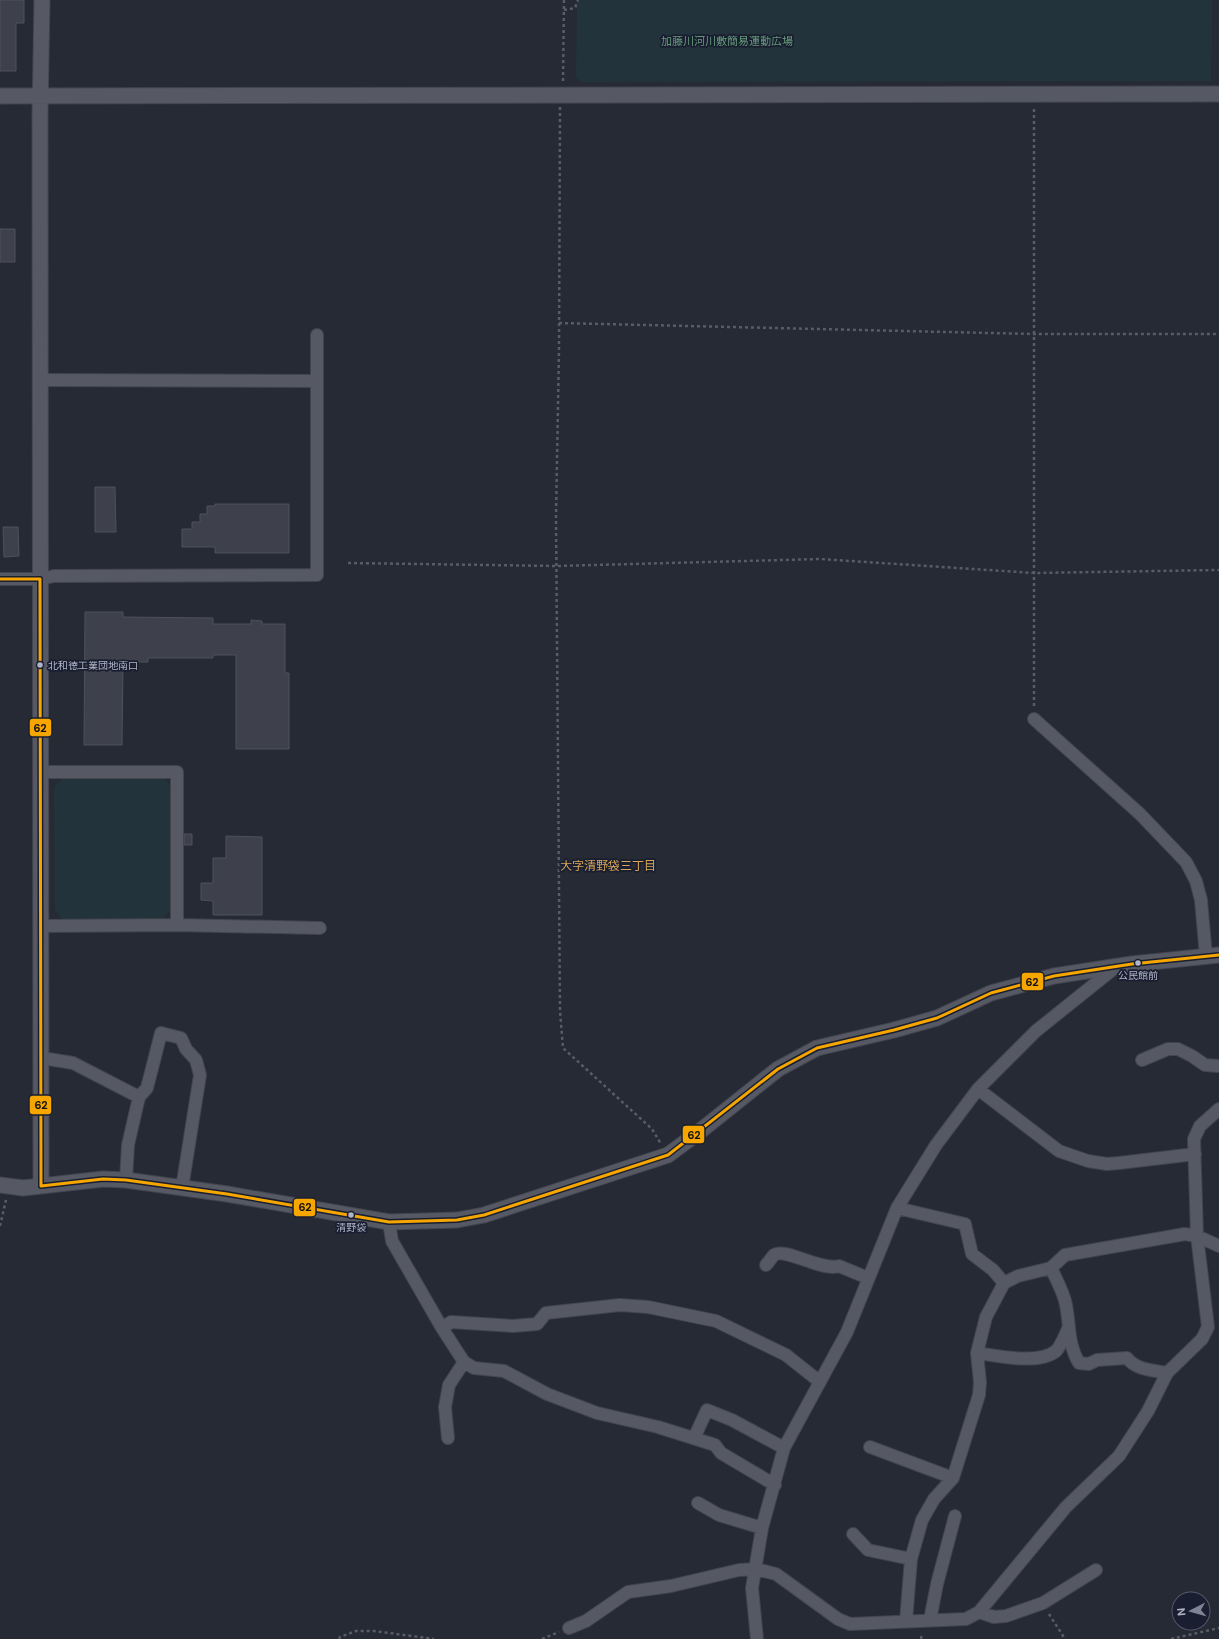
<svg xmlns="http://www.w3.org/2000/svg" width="1219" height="1639" font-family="'DM Sans','Noto Sans JP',sans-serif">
	<rect width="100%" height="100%" fill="#262a35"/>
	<path fill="#23333b" d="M577,0H1212L1211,81L581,82L576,77Z
		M62,779H164L170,785L171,910L162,920H63L55,910L54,787Z"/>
	<path fill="#3e414b" stroke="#4e515d" d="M0,0H24V23H16V71H0Z
		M0,229H15V262H0Z
		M95,487H115L116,532H95Z
		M215,504H289V553H215V547H182V529H192V522H200V514H207V506H215Z
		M3,527H18L19,556L4,557Z
		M85,612H123V617L213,618V624H251V620L262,621V624H285V673H289V749H236V655H213V658H148V662H123L122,745H84Z
		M184,834H192V845H184Z
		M226,836L262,837V915H213V901L201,900V883H213V858H226Z"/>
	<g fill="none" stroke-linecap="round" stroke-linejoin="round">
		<g stroke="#42454e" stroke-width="14">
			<path id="minor" d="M41,380L317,381
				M0,579H40L54,576L317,575V335
				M1034,719L1140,814L1186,862L1196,881L1201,900L1206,956
				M41,772H177V925
				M42,926L177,925L320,928
				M42,1058L73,1063L139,1097
				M1142,1060L1168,1049H1178L1192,1056L1205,1065L1219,1066
				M978,1089L1059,1151L1088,1161L1107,1164L1119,1163L1195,1154
				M126,1180L128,1145L139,1097L147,1088L161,1033L181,1038L186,1049L196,1060L200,1075L182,1188
				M897,1208L965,1224L972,1254L993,1270L1004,1283
				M389,1222L392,1241L442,1328L451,1322L513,1326L537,1324L546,1313L620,1305L648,1307L716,1321L786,1355L820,1382
				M766,1265C769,1262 771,1258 774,1255C785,1247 822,1272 839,1266L868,1278
				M1051,1268C1056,1279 1064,1293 1066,1305C1070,1326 1068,1345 1079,1363L1089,1364L1097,1360L1127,1358C1136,1370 1153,1370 1167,1373
				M442,1328L464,1362L474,1368L504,1371L547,1394L597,1413L658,1427L715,1445L721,1453L775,1485
				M977,1353C997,1356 1039,1365 1056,1351C1061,1346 1065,1335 1068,1329
				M448,1438L445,1407L449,1385L464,1362
				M694,1438L707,1410L732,1420L784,1448
				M870,1447L953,1478
				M698,1503L719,1515L762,1528
				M853,1534L868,1550L911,1559
				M979,1612L994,1617L1006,1616L1043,1603L1096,1570
				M930,1620L937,1584L955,1516
				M906,1621L911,1559L922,1520L934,1499L953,1478L979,1395L980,1382L977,1353L986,1317L1004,1283L1018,1276L1051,1268L1065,1255L1185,1234L1197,1236L1219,1246
				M569,1628L586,1621L628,1592L671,1586L739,1570L756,1569L776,1574L838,1619L850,1624L966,1619L979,1612L1066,1507L1119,1456L1148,1411L1167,1373L1202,1339L1208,1327L1197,1236L1194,1139L1200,1126L1219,1109
				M757,1639L752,1588L762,1528L784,1448L847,1332L897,1208L936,1145L978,1089L1036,1031L1117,966"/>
		</g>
		<g stroke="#42454e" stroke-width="17">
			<path id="tertiary" d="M0,96L1219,94
				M0,1185L23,1188L103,1179L126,1180L227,1194L389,1222L457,1220L484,1215L668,1155L699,1132L778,1069L817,1048L894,1030L937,1018L991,993L1054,976L1132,964L1219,955
				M41,1186L40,115L42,0"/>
		</g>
		<path stroke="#585c66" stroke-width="2.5" stroke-dasharray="3 3" stroke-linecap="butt" d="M564,10L575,8L578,0
			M563,81L564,0
			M560,107L559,350L556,517L560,1011L563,1048L652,1129L661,1144
			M559,323L1033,334H1219
			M348,563L557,566L820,559L1034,573L1219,570
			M1034,706V107
			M0,1226L6,1200
			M1049,1614L1065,1639
			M339,1639L340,1637L356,1631H374L434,1639
			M542,1639L559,1632
			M921,1639L922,1633
			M1171,1639L1219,1628"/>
		<use href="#minor" stroke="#565963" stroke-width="12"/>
		<use href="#tertiary" stroke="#565963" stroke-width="15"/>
		<g stroke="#191f30" stroke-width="6">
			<path id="bus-1" d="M0,579H40L41,1186L103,1179L126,1180L227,1194L389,1222L457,1220L484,1215L668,1155L778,1069L817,1048L894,1030L937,1018L991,993L1054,976L1132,964L1219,955"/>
		</g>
		<use href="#bus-1" stroke="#f7a600" stroke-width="3"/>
	</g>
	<g fill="#afb4c7" stroke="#191f30" stroke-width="1.5">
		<circle cx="40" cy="665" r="3.5"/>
		<circle cx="1138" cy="963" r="3.5"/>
		<circle cx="351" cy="1215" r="3.5"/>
	</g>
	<g text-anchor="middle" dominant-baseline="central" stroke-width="3.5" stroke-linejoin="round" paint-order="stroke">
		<g font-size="10" fill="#afb4c7" stroke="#191f30">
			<text x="48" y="665" text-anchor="start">北和徳工業団地南口</text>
			<text x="1138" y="975">公民館前</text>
			<text x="351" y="1227">清野袋</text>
		</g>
		<g font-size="11" fill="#65997a" stroke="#191f30">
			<text x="727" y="41">加藤川河川敷簡易運動広場</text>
		</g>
		<g font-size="12" fill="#d9a658" stroke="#191f30">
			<text x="608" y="866">大字清野袋三丁目</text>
		</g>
	</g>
	<g stroke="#191f30" stroke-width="1.5">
		<rect x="29" y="718" width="23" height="19" rx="4" fill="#f7a600"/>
		<rect x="1021" y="972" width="23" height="19" rx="4" fill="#f7a600"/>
		<rect x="29" y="1095" width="23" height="20" rx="4" fill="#f7a600"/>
		<rect x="682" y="1125" width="23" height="19" rx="4" fill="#f7a600"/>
		<rect x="293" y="1198" width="23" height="19" rx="4" fill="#f7a600"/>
	</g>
	<g font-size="11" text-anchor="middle" font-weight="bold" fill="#111">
		<text x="40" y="732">62</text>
		<text x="1032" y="986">62</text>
		<text x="41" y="1109">62</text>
		<text x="694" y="1139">62</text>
		<text x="305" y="1211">62</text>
	</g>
	<g transform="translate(1191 1611) rotate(264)"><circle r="19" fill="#191f30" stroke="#555b6c"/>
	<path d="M0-3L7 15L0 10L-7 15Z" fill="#7f8494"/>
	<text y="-6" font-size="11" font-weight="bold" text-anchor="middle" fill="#afb4c7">N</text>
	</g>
</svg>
